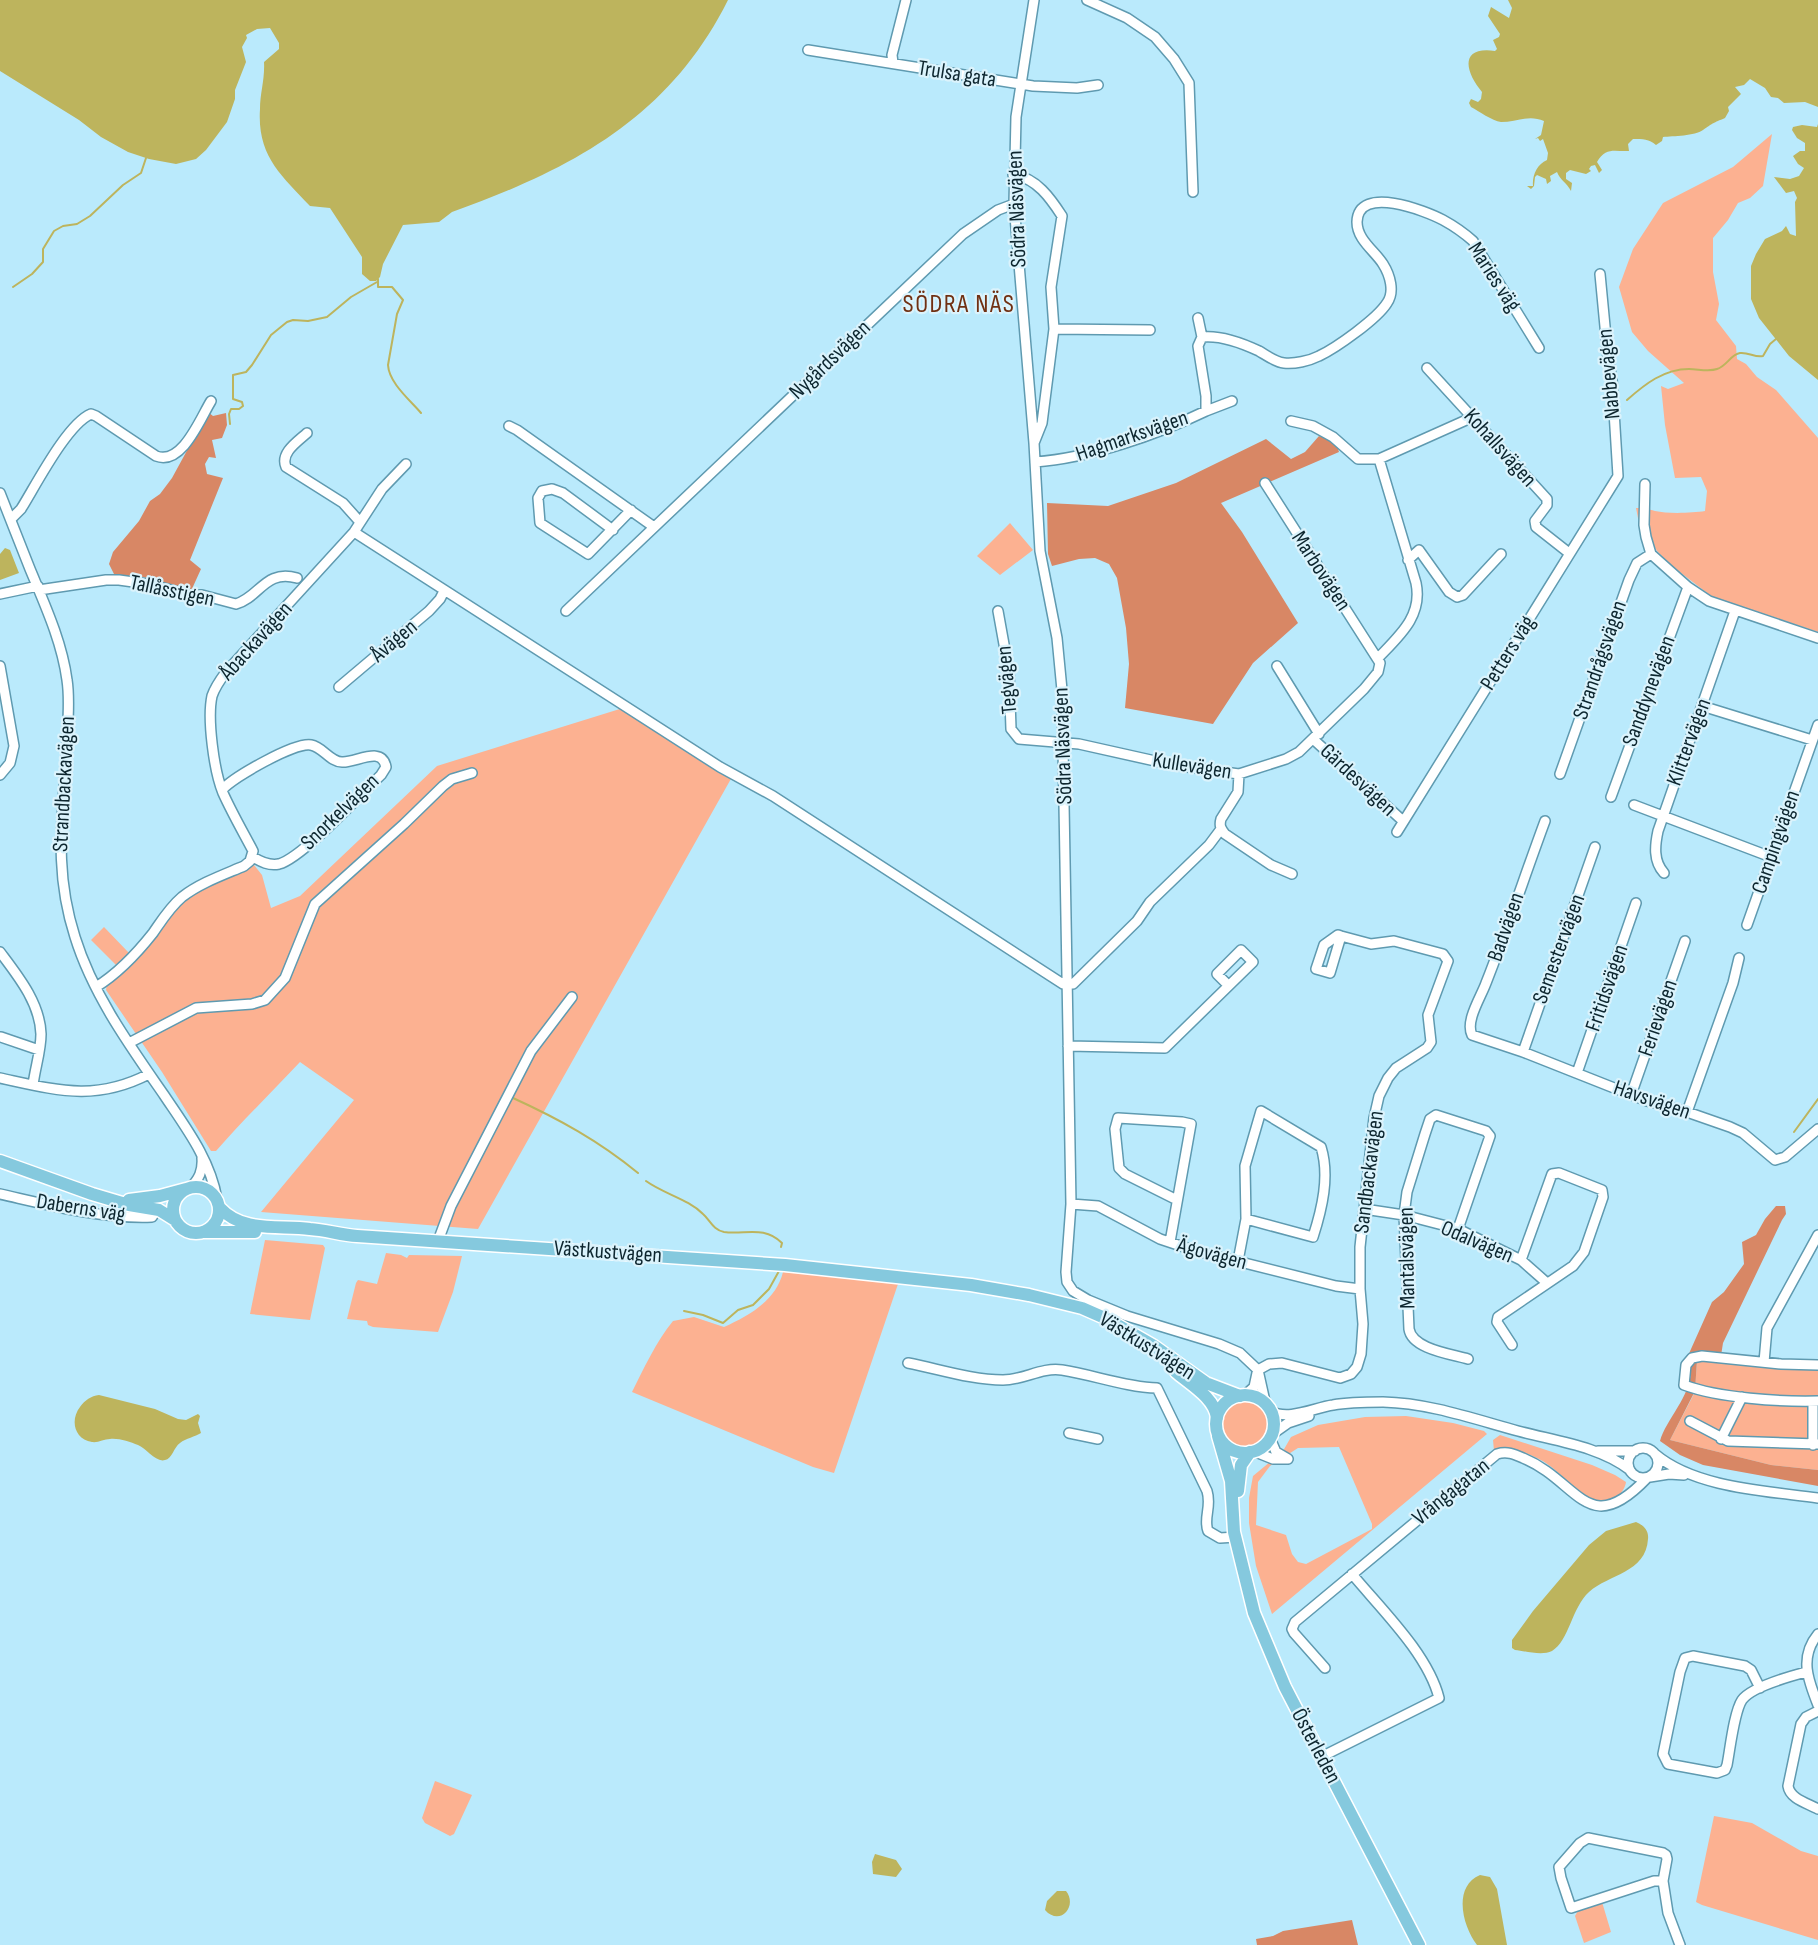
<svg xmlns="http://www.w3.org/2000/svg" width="1818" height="1945" font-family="'Sofia Sans Condensed',sans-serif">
	<rect width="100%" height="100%" fill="#baeafc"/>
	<path fill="#fcb191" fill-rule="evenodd" d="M1772,134L1763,186L1750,198L1738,203L1728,220L1713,238V272L1719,304L1716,320L1736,346L1737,359L1746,364L1757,377L1776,390L1818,438V632L1711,596L1672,566L1657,551L1638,518L1636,508C1644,508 1648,509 1655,511C1668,514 1692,513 1705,511L1707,491L1701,477L1675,478L1665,425L1661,386L1668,389L1684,383L1648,351L1632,332L1619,287L1633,249L1663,203L1733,167Z
		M1010,523L1033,550L1000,575L977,556Z
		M623,708L732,777L478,1229L261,1212L354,1100L300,1062C272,1092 243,1120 216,1151H211L162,1072L106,990L107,984L170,912L196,890L254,865L262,875L271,908L300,896L437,766Z
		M104,927L129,953L116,965L91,940Z
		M265,1240L323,1245L325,1248L310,1320L250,1314Z
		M386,1253L401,1255L407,1258L409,1255L462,1256L453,1292L438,1332L373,1327L368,1325L367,1321L347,1319L356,1283L358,1280L377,1284Z
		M783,1272L848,1277L898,1284L834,1473L813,1467L632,1392C644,1368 656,1342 673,1321L694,1317L724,1327C748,1316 776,1301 783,1272Z
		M1722,1353L1776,1360L1818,1359V1470L1771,1465L1670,1440L1695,1392L1697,1360L1720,1362Z
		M1220 1425a25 25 0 1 1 50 0a25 25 0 1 1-50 0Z
		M1406,1416L1453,1423L1484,1431L1487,1434L1272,1614L1256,1566L1249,1523V1498L1253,1476L1283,1451L1291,1437L1318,1425L1365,1417ZM1339,1447L1372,1524V1529L1306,1564L1298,1562L1292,1554L1286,1535L1256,1525L1258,1482L1270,1466L1298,1448Z
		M1500,1435L1592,1465L1615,1475L1626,1482C1624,1496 1608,1505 1594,1501C1579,1496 1563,1475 1550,1466C1542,1460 1534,1456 1525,1453C1513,1448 1505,1445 1494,1451L1493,1440Z
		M435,1781L472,1795L454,1834L450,1836L425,1823L422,1818Z
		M1714,1816L1752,1823L1801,1851L1818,1856V1940L1702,1905L1696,1902Z
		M1602,1902L1611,1932L1584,1943L1575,1916L1579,1909Z"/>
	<path fill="#d88765" d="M208,412L213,416L226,413L227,425L222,438L212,440L216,458L209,457L205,464L207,474L223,478L190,560L201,569L191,591L143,577L121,578L114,574L109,564L113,552L139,521L150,501L160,494L172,478Z
		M1319,436C1328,439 1337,442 1339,452L1221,503L1242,532L1298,623L1253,663L1213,724L1125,708L1129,664L1126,628L1117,578L1109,564L1095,558L1079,559L1052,566L1048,554L1047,503L1108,506L1176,483L1266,439L1291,459L1305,452Z
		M1776,1206H1785L1786,1214L1782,1220L1723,1343L1720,1362L1697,1360L1695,1391L1670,1440L1771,1465L1818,1470V1486L1703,1465L1680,1455L1660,1441C1667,1416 1702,1385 1687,1358L1712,1302L1724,1292L1744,1264L1742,1242L1756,1235L1765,1219Z
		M1352,1920L1358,1945H1257L1256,1939L1273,1936L1283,1931Z"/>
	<path fill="#bdb45d" d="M0,0H728C669,118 572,169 452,212L439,222L403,225L383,264L380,277L376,281H370L362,274V257L330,208L310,206C281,175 257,156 260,109C260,93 265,79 264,62L279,49V43L270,28L257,29L246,35L247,38L242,47L246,62L235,90V99L227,122L206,150L196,159L176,164L149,159L128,152L101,137L79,120L0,71Z
		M1508,0H1818V107L1805,102L1784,103L1778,98L1771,97L1765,88L1750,79L1744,85L1735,87L1741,94L1728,107L1729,111L1725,118C1713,123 1713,123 1703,130C1695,136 1673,136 1663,137L1662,141L1656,145C1649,139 1643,139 1633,139L1628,144L1629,151C1616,152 1606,146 1597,162L1602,170L1599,173L1595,165L1591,166L1589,169L1591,171L1586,174L1570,170L1566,173V179L1572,183L1571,191C1567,183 1560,180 1557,172L1550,176L1551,181L1547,184L1546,179L1537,175L1535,177L1534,186L1531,189L1527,186H1533C1532,176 1537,164 1547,160L1548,153L1543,139L1540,141L1538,138L1535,139L1541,135L1544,121C1529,114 1516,122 1501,122C1492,121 1479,111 1471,107L1469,103L1471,99L1478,102L1481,99L1482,92C1465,72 1459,46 1495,51L1497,49L1493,40L1499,37L1500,34L1488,16L1491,7L1509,18L1512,8Z
		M1818,124V380L1789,356L1759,318L1751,299V266L1756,254L1765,239L1782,231L1786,226L1790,234L1796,236L1795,202L1797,198L1794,191L1786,193L1774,177L1790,179L1799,176L1804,168L1798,164L1793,156L1800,151H1805V143L1797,138L1792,130L1793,127L1802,125L1817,127Z
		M5,548L10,550L19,573L0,580V554Z
		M99,1395L155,1409L178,1419L186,1420L198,1414L200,1416L198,1423L201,1433C195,1437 186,1438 180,1443C174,1447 172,1459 165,1460C156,1463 146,1448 138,1445C130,1442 119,1438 110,1439C104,1439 98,1443 92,1442C74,1439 70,1420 80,1407C85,1400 91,1396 99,1395Z
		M1636,1522C1643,1525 1649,1530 1648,1539C1646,1573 1609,1574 1589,1592C1572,1607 1569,1641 1552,1651C1542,1656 1525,1651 1515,1650L1512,1648V1640L1533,1611L1589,1545L1606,1531Z
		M875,1854L896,1860L902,1869L896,1877L873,1874L872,1862Z
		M1480,1875L1490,1877L1497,1889L1507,1945H1477C1463,1927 1452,1887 1480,1875Z
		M1057,1891H1066C1078,1906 1060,1927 1045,1910L1047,1901Z"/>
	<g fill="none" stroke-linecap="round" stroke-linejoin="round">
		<path stroke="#bdb45d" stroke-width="2" d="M378,279V287H392L403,300L397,314L388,365C389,383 410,400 421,413
			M13,287L32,274L43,262V249L54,231L63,226L77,224L90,216L123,185L141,173L146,158
			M1627,400C1645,384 1664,369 1689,369C1698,369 1709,372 1717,369C1727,366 1731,354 1740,353C1749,352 1755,358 1763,356L1770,344L1776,339
			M230,424L229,414L231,409H239L243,406L242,402L233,399V375L246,372L252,365L271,335L287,322L293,320L308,321L327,317L351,297L377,282
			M513,1098C559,1119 599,1141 638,1173
			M1794,1132L1818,1099
			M646,1181C664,1194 688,1199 703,1214C710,1220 713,1230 724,1232C745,1235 764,1225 782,1243L781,1247
			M684,1311L703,1315L723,1323L738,1310L753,1305L769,1289L779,1271"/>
		<g stroke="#5f9ab0" stroke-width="12">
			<path id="minor" d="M1034,0L1016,117L1014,204L1034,443L1040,551L1057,638L1062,690L1071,1204L1066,1272L1067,1282L1073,1291L1088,1300L1127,1316L1219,1344L1240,1353L1258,1370L1266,1406
				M1087,0L1127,18L1155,37L1174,59L1189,83L1193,192
				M808,50L1033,86L1077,88L1098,85
				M893,63L892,55L906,0
				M1013,175C1036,177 1051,199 1062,216L1051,287L1054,329
				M1202,337C1220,335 1242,343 1259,351C1266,355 1275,362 1284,363C1295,364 1309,361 1319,356C1336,348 1377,319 1387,303C1395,292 1390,275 1383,264C1375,251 1357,240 1357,222C1358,184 1426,211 1443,220C1454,226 1464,233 1473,241L1539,348
				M1427,368L1547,499V505L1535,521L1536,527L1569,553
				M1206,411L1232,401
				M1291,421L1313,426L1333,437L1358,459H1379L1416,583C1423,616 1399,636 1378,658
				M509,426L517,430L654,527
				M307,433C297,442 280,453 286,467L343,503L360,522
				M1034,443L1042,423L1054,329L1150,330
				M1379,459L1473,417
				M1035,462C1090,458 1156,435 1206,411V396L1198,346L1202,337L1198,318
				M1645,484L1644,525L1646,537L1651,554L1688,587L1709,601L1818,638
				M0,493C10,518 20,544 30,569C45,605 62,642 67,680C70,699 68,720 67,739C64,812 52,865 75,937C93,995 130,1046 164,1095C186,1128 210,1159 217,1199
				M11,519L21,509C36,485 67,424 91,414L96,416L156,456C182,466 200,419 211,401
				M613,530L563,493L552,489L542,491L538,498L540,523L588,554L631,510
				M354,532L720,767L773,796L1063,984H1073L1137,921L1150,902L1209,845L1221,829
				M1408,560L1419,550L1449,592L1457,597L1463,595L1501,554
				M39,590L106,580H119L148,584L191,595H202L236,604C260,597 265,569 297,578
				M0,594L38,586
				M566,611L963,234L998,210L1014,204
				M998,611L1009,672L1011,729L1019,739L1079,744L1173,765L1239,774L1286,759L1299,752L1364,689L1378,672L1380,663L1265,483
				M0,666L14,746L10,763L0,775
				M1277,666L1319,734
				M339,687L429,611L440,599L444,591
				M1702,706L1812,740
				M1313,739L1403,821
				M1239,774L1238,792L1221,819C1219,826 1221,829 1225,834L1271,865L1292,874
				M1560,774L1629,580L1637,563L1651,554
				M222,790C233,777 295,742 311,745C323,747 330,762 342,762C356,763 382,745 386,767L381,775C361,794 302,858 279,864C269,866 261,862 253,857
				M1611,797L1688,587
				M1634,805L1771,857
				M1545,821C1525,875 1507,930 1486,983C1481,997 1465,1021 1472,1035L1523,1052L1647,1101L1687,1112L1730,1127L1743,1133L1775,1160L1785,1157L1818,1129
				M1397,832L1618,476L1612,379L1608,358L1600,274
				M1664,873C1653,861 1655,845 1658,831L1735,611
				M1747,925L1818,725
				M0,952C18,976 40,1003 41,1034C41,1051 35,1068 33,1085
				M96,987C117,974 138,952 153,933C162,920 170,907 182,897C200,883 223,875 244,866L250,861L253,851C243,832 232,813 223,793C214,771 207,719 212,696C215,687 220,680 226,672L354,532L382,489L406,464
				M1,1037L39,1050
				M129,1043L196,1008L252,1004L265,1000L285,978L315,904L404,824L443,786L452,779L472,773
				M1068,1046L1165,1048L1253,962L1241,950L1217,974L1228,985
				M1523,1052L1595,847
				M1577,1073L1636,903
				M0,1078C56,1090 95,1102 149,1074
				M1631,1095L1685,941
				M1687,1112L1733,983L1739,958
				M190,1188C199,1179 203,1171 202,1158
				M0,1194C49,1205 101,1219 152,1217L157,1209
				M1071,1204L1098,1206L1160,1239L1193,1250L1336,1286L1360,1289
				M1364,1209L1404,1215L1458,1229L1521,1260L1547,1283
				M1458,1229L1490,1136L1486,1131L1436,1115L1430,1119L1425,1134L1407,1192L1404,1215L1409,1329C1412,1349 1451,1354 1468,1359
				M438,1241L451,1206L531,1051L572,997
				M1170,1242L1191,1124L1182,1122L1118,1118L1115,1129L1119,1168L1125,1174L1177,1200
				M1238,1261L1246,1219L1245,1166L1261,1111L1321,1147C1330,1176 1322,1209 1313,1237L1246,1219
				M1512,1345L1497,1322L1498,1317L1573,1266L1584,1252L1603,1197L1602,1190L1559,1173L1552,1174L1521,1260
				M1764,1362L1767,1328L1818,1235
				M908,1363C939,1369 972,1380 1003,1380C1024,1380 1041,1367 1062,1370C1094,1375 1125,1387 1157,1388L1207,1491C1212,1507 1203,1518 1208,1531L1220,1538L1236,1537
				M1818,1365L1781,1364L1702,1356L1692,1358L1686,1365L1684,1385C1719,1398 1780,1402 1818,1401
				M1258,1370L1269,1364L1282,1363L1340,1378L1351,1374L1357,1367L1361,1354L1363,1324L1360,1289V1247L1374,1118L1379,1096L1388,1078L1396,1068L1427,1048L1431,1042L1428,1015L1448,961L1443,954L1394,941L1371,944L1341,936L1338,935L1324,945L1316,969L1330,973L1341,936
				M1244,1396L1254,1387L1257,1373
				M1813,1402V1445
				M1270,1411C1289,1421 1313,1408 1333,1405C1349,1402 1367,1402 1383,1402C1429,1403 1474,1419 1518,1431C1555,1441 1599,1446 1630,1470
				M1690,1421L1728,1441L1818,1444
				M1069,1433L1098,1439
				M1271,1435L1288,1423L1309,1416
				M1270,1438L1276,1452L1288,1459
				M1721,1439L1742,1397
				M1628 1463a15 15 0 1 1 30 0a15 15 0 1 1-30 0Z
				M1253,1451L1273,1459H1288
				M1598,1451H1635
				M1655,1454C1695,1488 1767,1491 1818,1498
				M1650,1477L1669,1474L1684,1475
				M1818,1634C1799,1657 1808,1680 1818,1705
				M1325,1668L1294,1633L1292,1629L1295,1622L1497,1454C1507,1451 1514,1454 1523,1458C1579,1481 1587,1541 1647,1478
				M1760,1688L1751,1670L1745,1666L1693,1656L1685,1658L1680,1672L1663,1754L1668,1764L1717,1773L1725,1770L1727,1765C1730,1750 1734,1712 1742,1700C1751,1687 1791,1676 1806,1672
				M1818,1711L1806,1717L1801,1724L1788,1786C1790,1799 1807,1803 1818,1809
				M1321,1757L1439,1698C1428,1654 1381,1609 1352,1574
				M1663,1881L1667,1859L1666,1855L1663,1853L1588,1838L1580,1843L1559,1867L1561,1878L1571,1908L1654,1881H1663L1668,1913L1680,1945"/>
		</g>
		<g stroke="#fff" stroke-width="15">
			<path id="major" d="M0,1161L92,1194L129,1205L159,1210L175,1220
				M173 1210a23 23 0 1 1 46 0a23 23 0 1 1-46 0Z
				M129,1200L160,1196L186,1189
				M220,1208C243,1233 278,1225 310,1229C326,1230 341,1235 357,1236L785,1265L971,1285L1029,1295L1082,1308L1107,1319L1154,1346L1206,1383L1240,1396
				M205,1232H255
				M1176,1372C1190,1384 1215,1398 1217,1418
				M1216 1424a29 29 0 1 1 58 0a29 29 0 1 1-58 0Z
				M1218,1436L1231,1481L1234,1532L1254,1613L1285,1687L1419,1945
				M1238,1491L1241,1465L1250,1452"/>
		</g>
		<use href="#minor" stroke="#fff" stroke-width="9"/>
		<use href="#major" stroke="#85c9de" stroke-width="12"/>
	</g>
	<g text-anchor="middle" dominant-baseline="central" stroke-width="4.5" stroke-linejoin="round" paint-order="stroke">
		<g font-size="22" fill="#0d262f" stroke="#dbf3fc">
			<text transform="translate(957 74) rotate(9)">Trulsa gata</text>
			<text transform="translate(1017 209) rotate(-92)">Södra Näsvägen</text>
			<text transform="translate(1494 277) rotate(57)">Maries väg</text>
			<text transform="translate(830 360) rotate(-44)">Nygårdsvägen</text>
			<text transform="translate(1609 374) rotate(-95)">Nabbevägen</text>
			<text transform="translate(1132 436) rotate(-19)">Hagmarksvägen</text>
			<text transform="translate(1500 448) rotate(48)">Kohallsvägen</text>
			<text transform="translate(1321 571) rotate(57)">Marbovägen</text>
			<text transform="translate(172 591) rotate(12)">Tallåsstigen</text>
			<text transform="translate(256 641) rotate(-48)">Åbackavägen</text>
			<text transform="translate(394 641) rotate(-40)">Åvägen</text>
			<text transform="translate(1508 653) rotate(-58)">Petters väg</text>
			<text transform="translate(1600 660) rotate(-71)">Strandrågsvägen</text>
			<text transform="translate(1007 680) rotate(-95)">Tegvägen</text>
			<text transform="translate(1649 691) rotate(-70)">Sanddynevägen</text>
			<text transform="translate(1689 742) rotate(-70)">Klittervägen</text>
			<text transform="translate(1063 746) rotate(-92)">Södra Näsvägen</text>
			<text transform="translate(1192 766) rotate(9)">Kullevägen</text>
			<text transform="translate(1358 780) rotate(43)">Gärdesvägen</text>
			<text transform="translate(64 784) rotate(-87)">Strandbackavägen</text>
			<text transform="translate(340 812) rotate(-44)">Snorkelvägen</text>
			<text transform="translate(1776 842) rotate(-71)">Campingvägen</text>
			<text transform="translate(1506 927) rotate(-71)">Badvägen</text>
			<text transform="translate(1559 949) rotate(-70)">Semestervägen</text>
			<text transform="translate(1607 988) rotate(-71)">Fritidsvägen</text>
			<text transform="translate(1658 1018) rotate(-71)">Ferievägen</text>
			<text transform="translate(1652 1100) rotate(19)">Havsvägen</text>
			<text transform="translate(1369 1172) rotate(-83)">Sandbackavägen</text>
			<text transform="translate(81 1208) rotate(9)">Daberns väg</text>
			<text transform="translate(1477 1242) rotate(23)">Odalvägen</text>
			<text transform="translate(608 1252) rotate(4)">Västkustvägen</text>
			<text transform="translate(1212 1254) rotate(15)">Ägovägen</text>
			<text transform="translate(1407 1258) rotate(-91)">Mantalsvägen</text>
			<text transform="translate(1147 1346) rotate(32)">Västkustvägen</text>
			<text transform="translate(1451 1492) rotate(-39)">Vrångagatan</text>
			<text transform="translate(1316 1746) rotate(62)">Österleden</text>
		</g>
		<g font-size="26" letter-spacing="1.5" fill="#703012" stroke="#dbf3fc">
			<text x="959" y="304">SÖDRA NÄS</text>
		</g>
	</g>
</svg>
